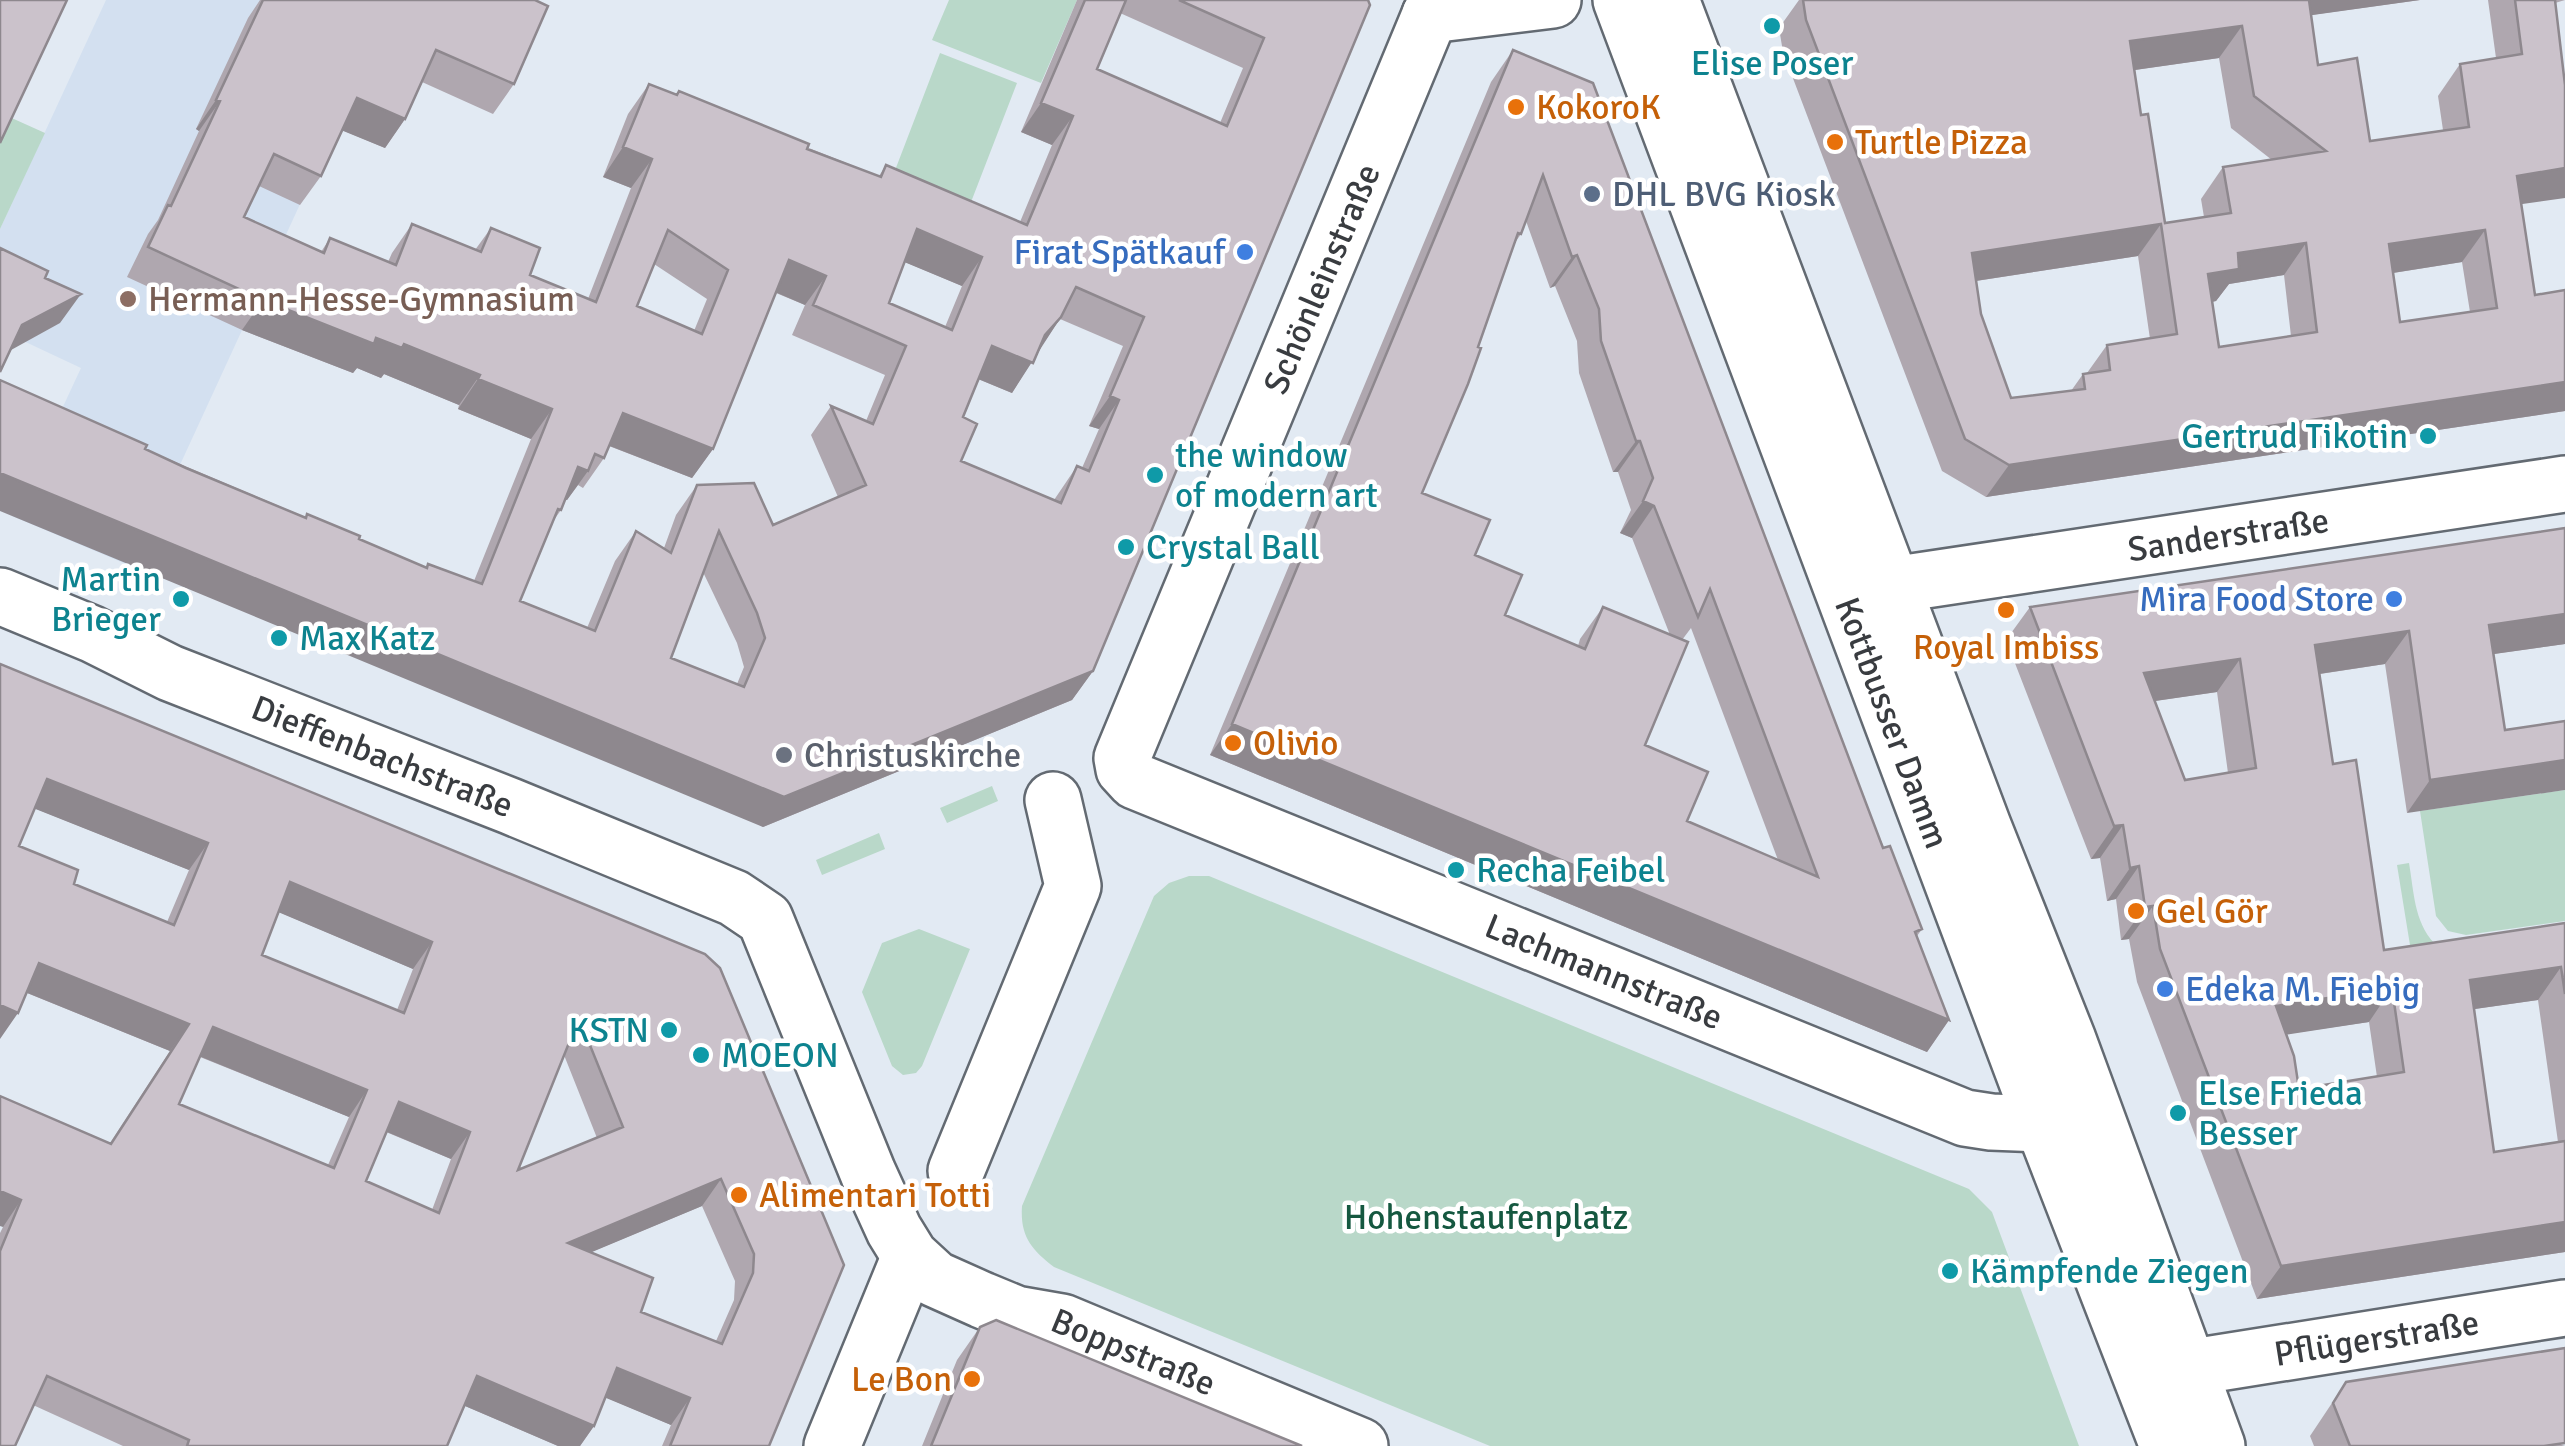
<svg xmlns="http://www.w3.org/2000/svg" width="2565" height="1446" font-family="Signika,sans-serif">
	<rect width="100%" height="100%" fill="#e2eaf3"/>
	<path fill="#d3e0f0" d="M106,0H394L133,567L12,516L81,368L0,330V229Z"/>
	<path fill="#b9d8c9" d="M949,0H1077L1041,83L932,40Z
		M940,53L1017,83L966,215L889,186Z
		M5,115L45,133L0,229V125Z
		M992,786L998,801L947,823L940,808Z
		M2565,790V921L2466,935L2448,931L2436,916L2420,811Z
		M879,833L885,849L822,875L816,860Z
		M2409,863C2414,892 2414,921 2434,943L2415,976L2397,865Z
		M1189,876H1209L1969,1189L1992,1212L2079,1446H1490L1054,1267C1031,1249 1020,1236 1022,1206L1154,896L1169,883Z
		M919,929L970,949L922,1066L916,1073L903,1075L892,1066L862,992L882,943Z"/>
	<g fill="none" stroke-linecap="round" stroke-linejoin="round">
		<g stroke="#636a72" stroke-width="60">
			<g id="minor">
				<path id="s1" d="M1430,15L1122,758L1124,769L1135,781L1965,1118L1991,1122L2043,1124L2087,1112"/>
				<path d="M1430,15L1553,0"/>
				<path id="s2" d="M1892,585L2565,484"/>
				<path id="s3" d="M0,596L92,634L170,673L510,806L734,898L765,919L868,1173L894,1230L910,1256L935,1279L982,1300L1016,1314L1062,1322L1360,1446"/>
				<path d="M956,1171L1073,886L1053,800"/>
				<path id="s4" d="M2187,1368L2565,1308"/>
				<path d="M832,1446L910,1256"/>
			</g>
		</g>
		<g stroke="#636a72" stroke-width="60">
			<g id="major">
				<path id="s5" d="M1621,0L2043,1124L2168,1446"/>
				<path d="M1671,0L1983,826L2068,1040L2217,1446"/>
			</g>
		</g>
		<use href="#minor" stroke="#fff" stroke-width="55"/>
		<use href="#major" stroke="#fff" stroke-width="55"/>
	</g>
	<path fill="#afa7af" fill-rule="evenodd" d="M260,0H535L514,84L493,114L422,82L405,119L385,148L342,130L321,176L300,205L259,186L244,217L321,252L330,238L388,262L392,253L412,224L475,250L491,228L530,275L588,299L631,188L603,177L628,114L649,84L879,176L886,165L1020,222L1052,145L1021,132L1077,0H1368L1093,671L1072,700L763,827L145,449L305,517L307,514L359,539L425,567L428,564L474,581L531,439L458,409L459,405L384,374L381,378L357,368L353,373L242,330L127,277L148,234L158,220L199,131L196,129L248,18ZM1120,13L1243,68L1220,123L1097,69ZM905,262L962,286L945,327L889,303ZM654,264L707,299L694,331L637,306ZM776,293L805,305L792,335L885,375L866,421L831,406L811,435L838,497L773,525L697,485L676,515L664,548L636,531L615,561L587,628L520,601L551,524L561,510L565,500H567L578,485L583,488L604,458L609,446L692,478L713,449ZM1060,319L1123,346L1089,426L1099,429L1082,468L1077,466L1054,500L961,461L963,417L978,379L1012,393L1040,348ZM703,572L737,643L744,667L737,684L671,658Z
		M1799,0H2420L2311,15L2318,65L2370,141L2443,130L2438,96L2460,64L2496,58L2488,0H2565L2555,3L2521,204L2535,295L2565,290V411L1986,497L1942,471L1783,52L1779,28ZM2219,58L2231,128L2272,160L2223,167L2201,199L2204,217L2165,223L2141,115L2134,70ZM2138,256L2150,339L2107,345L2087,373L2083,374L2071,391L2011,398L1981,314L1976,281ZM2462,262L2470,312L2400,322L2393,273ZM2284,275L2291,336L2219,347L2212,302L2216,301L2229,284Z
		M1513,50L1922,929L1917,936L1949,1020L1927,1052L1210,755L1491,82ZM1526,221L1550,288L1555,286L1577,341L1579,373L1613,472H1618L1631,510L1620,533L1632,538L1670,635L1603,607L1580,639L1578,646L1505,615L1475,555L1422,493L1514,244L1521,234ZM1691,628L1778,860L1687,821L1645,745L1682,640Z
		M2565,528V644L2493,654L2505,730L2407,813L2385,664L2320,674L2333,764L2384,950L2565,923V1252L2257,1299L2137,982L2129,939L2121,940L2116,899L2107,901L2100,858L2091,859L2006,640L2030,607ZM2217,692L2228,773L2185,780L2154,701ZM2538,1000L2558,1142L2494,1152L2474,1009ZM2369,1022L2377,1077L2299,1089L2286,1034Z
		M0,664L705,954L844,1265L769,1446H662L671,1425L605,1397L594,1426L580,1446H558L465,1406L447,1446H123L33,1405L0,1446V1233L3,1227L0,1096L110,1143L170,1051L27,993ZM34,808L189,870L167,922L74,884L19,846ZM279,912L413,969L397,1010L262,955ZM564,1055L597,1138L518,1170ZM200,1057L349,1117L328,1165L179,1104ZM386,1132L451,1159L432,1210L366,1181ZM702,1206L735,1281L734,1300L716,1341L641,1312L591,1252Z
		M980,1327L1302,1446H922L957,1360Z
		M2346,1382L2565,1446H2314L2310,1436Z"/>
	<path fill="#8e888e" d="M2298,0H2420L2285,19Z
		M2242,26L2219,58L2107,74L2130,41Z
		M357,98L405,119L385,148L336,128Z
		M216,100L220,101L199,131L196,129Z
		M1041,103L1073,116L1052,145L1021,132Z
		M623,147L652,159L631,188L603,177Z
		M2565,168V198L2494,208L2517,176Z
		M2161,224L2138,256L1949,285L1972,253Z
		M917,229L982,257L962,286L897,259Z
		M2485,230L2462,262L2367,277L2389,244Z
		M2306,243L2284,275L2229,284L2216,301L2185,307L2208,274L2238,253Z
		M1577,255L1555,286L1550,288L1572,257Z
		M789,260L826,276L805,305L768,289Z
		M81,294L60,323L2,355L22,325Z
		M263,300L376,338L404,344L480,375L459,405L384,374L381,378L357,368L353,373L242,330Z
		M1061,317L1012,393L971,376L992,346L1045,335Z
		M478,379L552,409L531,439L458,409Z
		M2565,382V411L1986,497L2009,465Z
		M1110,396L1119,400L1099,429L1089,426Z
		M623,413L713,449L692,478L602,443Z
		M1636,441H1640L1618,472H1613Z
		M578,467L588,471L567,500L558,497Z
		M0,473L784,797L1093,671L1072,700L763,827L0,511Z
		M1643,501L1654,506L1632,538L1620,533Z
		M2565,614V644L2466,658L2489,625Z
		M2409,631L2385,664L2292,678L2315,645Z
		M2240,659L2217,692L2121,706L2144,673Z
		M1232,724L1949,1020L1927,1052L1210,755Z
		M2565,760V790L2407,813L2430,780Z
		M47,779L208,843L189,870L28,806Z
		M2123,825L2100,858L2091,859L2114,826Z
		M2139,866L2116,899L2107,901L2130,868Z
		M290,882L432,942L413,969L271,909Z
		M2153,906L2129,939L2121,940L2145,907Z
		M39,963L189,1024L170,1051L20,990Z
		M2561,967L2538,1000L2447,1013L2470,980Z
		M2392,988L2369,1022L2252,1040L2276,1006Z
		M0,1005L18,1013L0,1039Z
		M213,1027L367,1090L349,1117L194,1054Z
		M399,1102L470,1132L451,1159L380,1129Z
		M721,1179L702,1206L549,1270L568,1243Z
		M0,1191L21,1200L3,1227L0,1226Z
		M2565,1222V1252L2257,1299L2281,1266Z
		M617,1368L690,1398L671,1425L599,1395Z
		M477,1376L594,1426L580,1446H558L458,1403Z"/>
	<path fill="#cbc2cb" stroke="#8e888e" stroke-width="2.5" fill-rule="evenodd" d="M0,0H67L0,143Z
		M263,0H535L548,6L514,84L436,50L405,119L357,98L321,176L274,154L244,217L324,253L330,238L396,265L412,224L481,252L491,228L540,248L530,275L596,302L652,159L623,147L649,84L677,95L679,91L809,144L807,149L881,177L886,165L1027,225L1073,116L1041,103L1085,0H1126L1097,69L1227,126L1264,38L1179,0H1368L1370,5L1093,671L784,797L0,473V380L147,445L145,449L186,468L306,518L307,514L360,536L359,539L427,568L428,564L482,584L552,409L478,379L480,375L404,344L402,348L376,338L374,344L263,300L148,247L168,205L171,206L220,101L216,100ZM917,229L982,257L952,330L889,303ZM668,230L728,270L702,334L637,306ZM789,260L826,276L813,305L906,346L873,424L831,406L866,485L773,525L754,483L697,485L671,553L636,531L595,631L520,601L558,509L561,510L578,467L588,471L595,454L604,458L623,413L713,449ZM1076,287L1144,317L1110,396L1119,400L1089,471L1077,466L1061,503L961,461L977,424L963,417L992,346L1033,363L1045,335L1061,317ZM719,531L757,613L765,638L744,687L671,658Z
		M1803,0H2309L2318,65L2357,58L2370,141L2469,127L2460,64L2522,54L2515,0H2555L2565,85V168L2517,176L2535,295L2565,290V382L2009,465L1965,439L1806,20ZM2242,26L2254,96L2326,151L2223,167L2231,213L2165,223L2148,114L2141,115L2130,41ZM2161,224L2177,334L2107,345L2110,370L2083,374L2085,389L2011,398L1981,314L1972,253ZM2485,230L2497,308L2400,322L2389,244ZM2306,243L2317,332L2219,347L2208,274L2239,269L2238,253Z
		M1513,50L1593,83L1883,848L1890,846L1922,929L1915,932L1949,1020L1232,724ZM1543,175L1572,257L1577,255L1599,309L1601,341L1636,441H1640L1653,478L1643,501L1654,506L1698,617L1710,589L1818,877L1687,821L1708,772L1645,745L1688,642L1603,607L1585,649L1505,615L1522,575L1475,555L1490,520L1422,493L1468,384L1481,348L1478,347L1518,233L1521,234Z
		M0,248L48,271L45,278L81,294L22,325L0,372Z
		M2565,528V614L2489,625L2505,730L2565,721V760L2430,780L2409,631L2315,645L2333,764L2356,760L2384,950L2565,923V994L2561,967L2470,980L2494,1152L2565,1141V1222L2281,1266L2160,949L2153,906L2145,907L2139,866L2130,868L2123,825L2114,826L2030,607ZM2240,659L2256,768L2185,780L2144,673ZM2392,988L2404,1072L2299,1089L2294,1056L2276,1006Z
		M0,664L705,954L720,968L844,1265L769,1446H670L690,1398L617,1368L594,1426L477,1376L447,1446H187L189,1440L47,1376L15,1446H0V1251L21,1200L0,1191V1096L111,1144L189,1024L39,963L18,1013L0,1005ZM47,779L208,843L174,925L74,884L78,870L19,846ZM290,882L432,942L404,1013L262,955ZM579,1018L623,1127L518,1170ZM213,1027L367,1090L334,1168L179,1104ZM399,1102L470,1132L439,1213L366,1181ZM721,1179L754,1254L753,1273L722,1344L641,1312L653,1278L568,1243Z
		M996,1320L1302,1446H931L980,1327Z
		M2565,1348V1443L2544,1446H2350L2333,1403L2346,1382Z"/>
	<g fill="#0f9aa8" stroke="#fff" stroke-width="4">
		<circle cx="1772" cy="26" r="10"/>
		<circle cx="2428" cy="436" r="10"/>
		<circle cx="1155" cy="475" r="10"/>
		<circle cx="1126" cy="547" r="10"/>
		<circle cx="181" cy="599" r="10"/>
		<circle cx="279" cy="638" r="10"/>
		<circle cx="1456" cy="870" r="10"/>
		<circle cx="669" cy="1030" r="10"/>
		<circle cx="701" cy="1055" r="10"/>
		<circle cx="2178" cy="1113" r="10"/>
		<circle cx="1950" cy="1271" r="10"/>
	</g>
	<g fill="#e8710a" stroke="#fff" stroke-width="4">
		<circle cx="1516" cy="107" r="10"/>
		<circle cx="1835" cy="142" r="10"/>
		<circle cx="2006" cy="610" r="10"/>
		<circle cx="1233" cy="743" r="10"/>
		<circle cx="2136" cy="911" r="10"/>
		<circle cx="739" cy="1195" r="10"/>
		<circle cx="972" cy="1379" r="10"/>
	</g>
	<circle fill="#5c6f8a" stroke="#fff" stroke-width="4" cx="1592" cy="194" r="10"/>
	<g fill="#3f7fe0" stroke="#fff" stroke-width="4">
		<circle cx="1245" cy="252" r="10"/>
		<circle cx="2394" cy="599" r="10"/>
		<circle cx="2165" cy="989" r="10"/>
	</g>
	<circle fill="#8d6e63" stroke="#fff" stroke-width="4" cx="128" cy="299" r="10"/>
	<circle fill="#6b7280" stroke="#fff" stroke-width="4" cx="784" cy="755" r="10"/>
	<g text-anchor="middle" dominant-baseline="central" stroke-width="9" stroke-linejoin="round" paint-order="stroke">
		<g font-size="35" fill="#0d838f" stroke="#fff" text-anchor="start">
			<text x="1772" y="63" text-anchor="middle">Elise Poser</text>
			<text x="2408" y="436" text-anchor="end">Gertrud Tikotin</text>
			<text x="1175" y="455">the window<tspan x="1175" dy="40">of modern art</tspan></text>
			<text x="1146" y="547">Crystal Ball</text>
			<text x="161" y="579" text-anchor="end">Martin<tspan x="161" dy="40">Brieger</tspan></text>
			<text x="299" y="638">Max Katz</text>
			<text x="1476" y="870">Recha Feibel</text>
			<text x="649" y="1030" text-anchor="end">KSTN</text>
			<text x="721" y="1055">MOEON</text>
			<text x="2198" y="1093">Else Frieda<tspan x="2198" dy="40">Besser</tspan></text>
			<text x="1970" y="1271">Kämpfende Ziegen</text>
		</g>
		<g font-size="35" fill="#c56008" stroke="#fff" text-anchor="start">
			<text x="1536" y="107">KokoroK</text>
			<text x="1855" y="142">Turtle Pizza</text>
			<text x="2006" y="647" text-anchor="middle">Royal Imbiss</text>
			<text x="1253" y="743">Olivio</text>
			<text x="2156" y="911">Gel Gör</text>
			<text x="759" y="1195">Alimentari Totti</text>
			<text x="952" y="1379" text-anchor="end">Le Bon</text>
		</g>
		<g font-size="35" fill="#4e5e75" stroke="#fff" text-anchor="start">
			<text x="1612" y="194">DHL BVG Kiosk</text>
		</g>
		<g font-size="35" fill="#366cbe" stroke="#fff" text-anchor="end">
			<text x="1225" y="252">Firat Spätkauf</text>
			<text x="2374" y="599">Mira Food Store</text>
			<text x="2185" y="989" text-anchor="start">Edeka M. Fiebig</text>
		</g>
		<g font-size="35" fill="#393c40" stroke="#fff">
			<text transform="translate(1322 279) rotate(-67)">Schönleinstraße</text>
			<text stroke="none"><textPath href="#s2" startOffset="340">Sanderstraße</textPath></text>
			<text stroke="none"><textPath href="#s5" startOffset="772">Kottbusser Damm</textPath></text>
			<text stroke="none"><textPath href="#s3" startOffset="415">Dieffenbachstraße</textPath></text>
			<text stroke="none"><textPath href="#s1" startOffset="1338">Lachmannstraße</textPath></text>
			<text stroke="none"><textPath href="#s4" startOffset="192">Pflügerstraße</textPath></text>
			<text stroke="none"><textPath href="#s3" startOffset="1445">Boppstraße</textPath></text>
		</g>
		<g font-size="35" fill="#785e54" stroke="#fff" text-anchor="start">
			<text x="148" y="299">Hermann-Hesse-Gymnasium</text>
		</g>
		<g font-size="35" fill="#5b616d" stroke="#fff" text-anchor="start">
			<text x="804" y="755">Christuskirche</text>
		</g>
		<g font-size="35" fill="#155840" stroke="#fff">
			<text x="1486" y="1217">Hohenstaufenplatz</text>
		</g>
	</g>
</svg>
